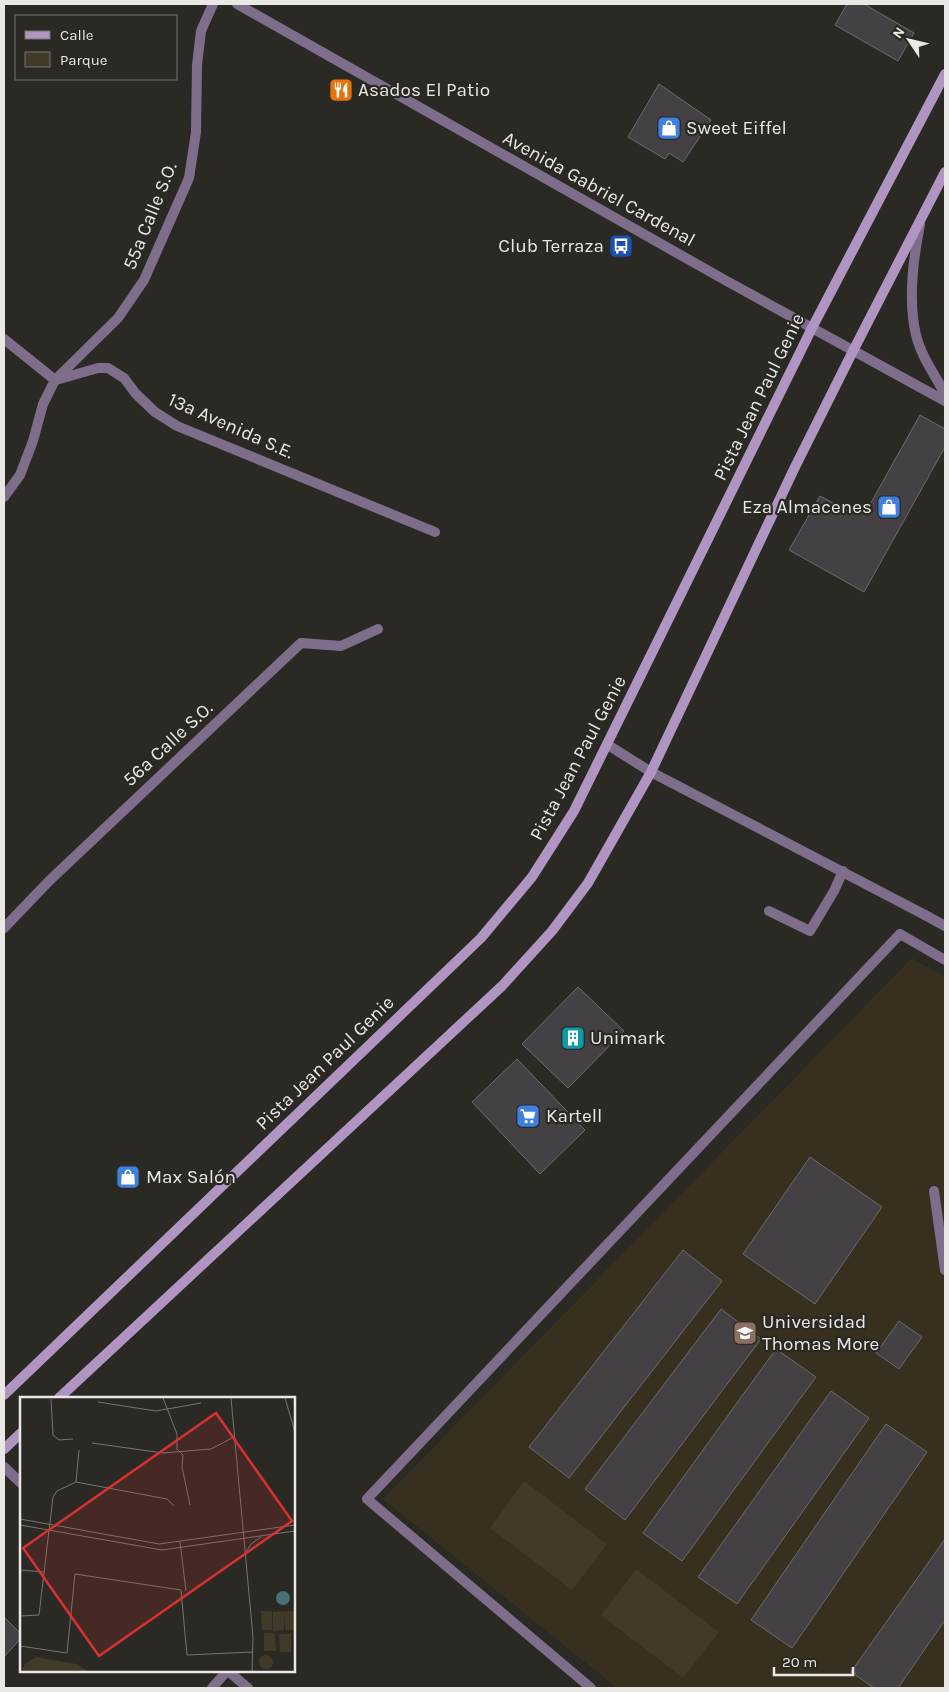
<svg xmlns="http://www.w3.org/2000/svg" width="949" height="1692" font-family="Karla,sans-serif">
	<rect width="100%" height="100%" fill="#2b2924"/>
	<path fill="#37301f" d="M912,958L945,977V1688H617L383,1499Z"/>
	<path fill="#413a29" d="M524,1481L607,1544L572,1590L490,1528Z
		M636,1569L719,1632L683,1678L601,1615Z"/>
	<path fill="#444044" stroke="#6e6a6f" d="M847,4H864L914,33L898,61L835,25Z
		M659,84L711,120L683,162L669,153L665,159L628,137Z
		M920,415L945,429V447L864,592L789,550L820,496L848,511L868,508Z
		M578,987L624,1031L568,1088L522,1044Z
		M517,1059L585,1130L540,1174L472,1102Z
		M810,1157L882,1207L815,1304L743,1254Z
		M683,1250L722,1281L569,1478L529,1447Z
		M721,1309L761,1339L625,1520L585,1489Z
		M899,1321L922,1337L899,1369L876,1353Z
		M776,1349L816,1377L682,1561L643,1533Z
		M831,1391L869,1418L737,1604L698,1577Z
		M886,1424L927,1452L792,1648L751,1620Z
		M945,1539V1620L898,1688H874L851,1672Z
		M4,1617L21,1634V1638L4,1657Z"/>
	<g fill="none" stroke-linecap="round" stroke-linejoin="round">
		<path stroke="#7f6e8b" stroke-width="10" d="M769,911L810,931L834,891L843,871
			M925,915L945,926
			M934,1191L945,1270"/>
		<path stroke="#7f6e8b" stroke-width="10" d="M4,339L55,380
			M56,380L98,368H108L124,378L136,394L155,412L177,426L435,532
			M4,497L20,475L33,441L43,404L55,380L118,318L144,280L189,178L196,132L197,65L201,31L213,4
			M608,745L651,772L925,915
			M4,928L49,881L301,643L341,646L378,629
			M4,1467L21,1483
			M228,1671L248,1688
			M212,1688L227,1671
			M591,1688L367,1499L900,934L945,960"/>
		<path stroke="#7f6e8b" stroke-width="10" d="M237,4L723,279L945,401
			M920,225C913,259 908,301 916,335C921,356 935,375 945,394"/>
		<path stroke="#b095c3" stroke-width="10" d="M4,1395L481,938L532,877L574,811L812,328L945,74
			M59,1398L502,986L552,931L588,883L651,772L794,469L853,351L945,172
			M4,1449L21,1433"/>
	</g>
	<defs>
		<g id="restaurant-square" transform="scale(1.25)"><rect x="-9" y="-9" width="18" height="18" rx="4" fill="#e8710a" stroke="#2b2924"/><path d="M-5-6h1v4h1v-4h1v4h1v-4h1v5L-1.5 .5V6h-2V.5L-5-1ZM5-6V6H3V1.5H1.5Q1.5-4 5-6Z" fill="#fff"/></g>
		<g id="shop-square" transform="scale(1.25)"><rect x="-9" y="-9" width="18" height="18" rx="4" fill="#3f7fe0" stroke="#2b2924"/><path d="M-5-2.5h2.3a2.7 3.5 0 0 1 5.4 0H5L5.5 6h-11ZM-1.5-2.5h3a1.5 2.3 0 0 0-3 0Z" fill="#fff"/></g>
		<g id="bus-square" transform="scale(1.25)"><rect x="-9" y="-9" width="18" height="18" rx="4" fill="#1a4fb4" stroke="#2b2924"/><path d="M-5-6H5V4H4V6H2V4H-2V6H-4V4H-5ZM-3.5-4V0h7V-4ZM-3.5 1.2v1.5H-2V1.2ZM2 1.2v1.5H3.5V1.2Z" fill="#fff"/></g>
		<g id="building-square" transform="scale(1.25)"><rect x="-9" y="-9" width="18" height="18" rx="4" fill="#0f9aa8" stroke="#2b2924"/><path d="M-4-6H4V6H1V3H-1V6H-4ZM-2.5-4.3h1.7v1.8h-1.7ZM.8-4.3h1.7v1.8H.8ZM-2.5-1h1.7V.8h-1.7ZM.8-1h1.7V.8H.8Z" fill="#fff"/></g>
		<g id="supermarket-square" transform="scale(1.25)"><rect x="-9" y="-9" width="18" height="18" rx="4" fill="#3f7fe0" stroke="#2b2924"/><path d="M-6-5.5h2.5l.6 2H6L4.5 2H-2.5L-4.4-4H-6ZM-1.5 3.2a1.3 1.3 0 1 0 .1 0ZM3 3.2a1.3 1.3 0 1 0 .1 0Z" fill="#fff"/></g>
		<g id="university-square" transform="scale(1.25)"><rect x="-9" y="-9" width="18" height="18" rx="4" fill="#8d6e63" stroke="#2b2924"/><path d="M0-5L7-2L0 1L-7-2ZM-4 1L0 2.5L4 1V4Q0 6-4 4Z" fill="#fff"/></g>
	</defs>
	<g fill-rule="evenodd">
		<use href="#restaurant-square" x="341" y="90"/>
		<use href="#shop-square" x="669" y="128"/>
		<use href="#bus-square" x="621" y="246"/>
		<use href="#shop-square" x="889" y="507"/>
		<use href="#building-square" x="573" y="1038"/>
		<use href="#supermarket-square" x="528" y="1116"/>
		<use href="#shop-square" x="128" y="1177"/>
		<use href="#university-square" x="745" y="1333"/>
	</g>
	<g text-anchor="middle" dominant-baseline="central" stroke-width="4.5" stroke-linejoin="round" paint-order="stroke">
		<g font-size="19" fill="#eae8e5" stroke="#2b2924" text-anchor="start">
			<text x="358" y="90">Asados El Patio</text>
			<text x="686" y="128">Sweet Eiffel</text>
			<text x="604" y="246" text-anchor="end">Club Terraza</text>
			<text x="872" y="507" text-anchor="end">Eza Almacenes</text>
			<text x="590" y="1038">Unimark</text>
			<text x="546" y="1116">Kartell</text>
			<text x="146" y="1177">Max Salón</text>
			<text x="762" y="1322">Universidad<tspan x="762" dy="22">Thomas More</tspan></text>
		</g>
		<g font-size="19" fill="#eae8e5" stroke="#2b2924">
			<text transform="translate(599 189) rotate(29)">Avenida Gabriel Cardenal</text>
			<text transform="translate(150 216) rotate(-68)">55a Calle S.O.</text>
			<text transform="translate(759 397) rotate(-64)">Pista Jean Paul Genie</text>
			<text transform="translate(231 426) rotate(24)">13a Avenida S.E.</text>
			<text transform="translate(168 744) rotate(-43)">56a Calle S.O.</text>
			<text transform="translate(578 758) rotate(-62)">Pista Jean Paul Genie</text>
			<text transform="translate(325 1063) rotate(-44)">Pista Jean Paul Genie</text>
		</g>
	</g>
	<g transform="translate(20 1397)">
		<rect width="275" height="275" fill="#2b2924"/>
		<path d="M241,214H252V233H242ZM264,214H275V233H265ZM264,214V233L253,234V215ZM244,236H255L256,254H244ZM259,237H271V255H260ZM239 265a7 7 0 1 1 14 0a7 7 0 1 1-14 0ZM16,260L56,267L68,274H1L5,267Z" fill="#413a29"/>
		<path d="M256 201a7 7 0 1 1 14 0a7 7 0 1 1-14 0Z" fill="#486e77"/>
		<path fill="none" stroke="#777571" stroke-width="1" d="M143,1L157,37V53M211,1L233,240L232,274M265,1L275,35M31,2L33,38L39,43L53,42M78,5L136,14L181,6M72,46L143,56L191,52L214,40M158,53L163,58L162,70L170,108M56,85L59,53M0,122L139,147L275,128M0,128L142,153L275,134M160,145L166,194M226,155L231,147L241,140M0,173L24,175M0,219L19,218L33,100L37,94L56,85L147,102L154,109M0,249L47,256L55,177L161,193L167,258L233,255"/>
		<path fill="#d73231" fill-opacity="0.15" stroke="#d73231" stroke-width="2.5" d="M196,16L272,124L79,259L3,151Z"/>
		<rect width="275" height="275" fill="none" stroke="#eae8e5" stroke-width="2.5"/>
	</g>
	<rect width="949" height="1692" fill="none" stroke="#eae8e5" stroke-width="10"/>
	<rect x="15" y="15" width="162" height="65" fill="#2b2924" stroke="#777571"/>
	<rect x="25" y="31" width="25" height="8" fill="#b095c3" stroke="#777571"/>
	<text x="60" y="40" font-size="15" fill="#eae8e5">Calle</text>
	<rect x="25" y="52" width="25" height="15" fill="#413a29" stroke="#777571"/>
	<text x="60" y="65" font-size="15" fill="#eae8e5">Parque</text>
	<g transform="translate(909 40) rotate(305)" stroke="#2b2924" stroke-width="4" paint-order="stroke">
	<path d="M0-4L9 19L0 12L-9 19Z" fill="#eae8e5"/>
	<text y="-8" font-size="14" font-weight="bold" text-anchor="middle" fill="#eae8e5">N</text>
	</g>
	<path d="M774 1667v8h79v-8" fill="none" stroke="#eae8e5" stroke-width="2.5"/>
	<text x="782" y="1667" font-size="15" fill="#eae8e5" stroke="#2b2924" stroke-width="4" paint-order="stroke">20 m</text>
</svg>
